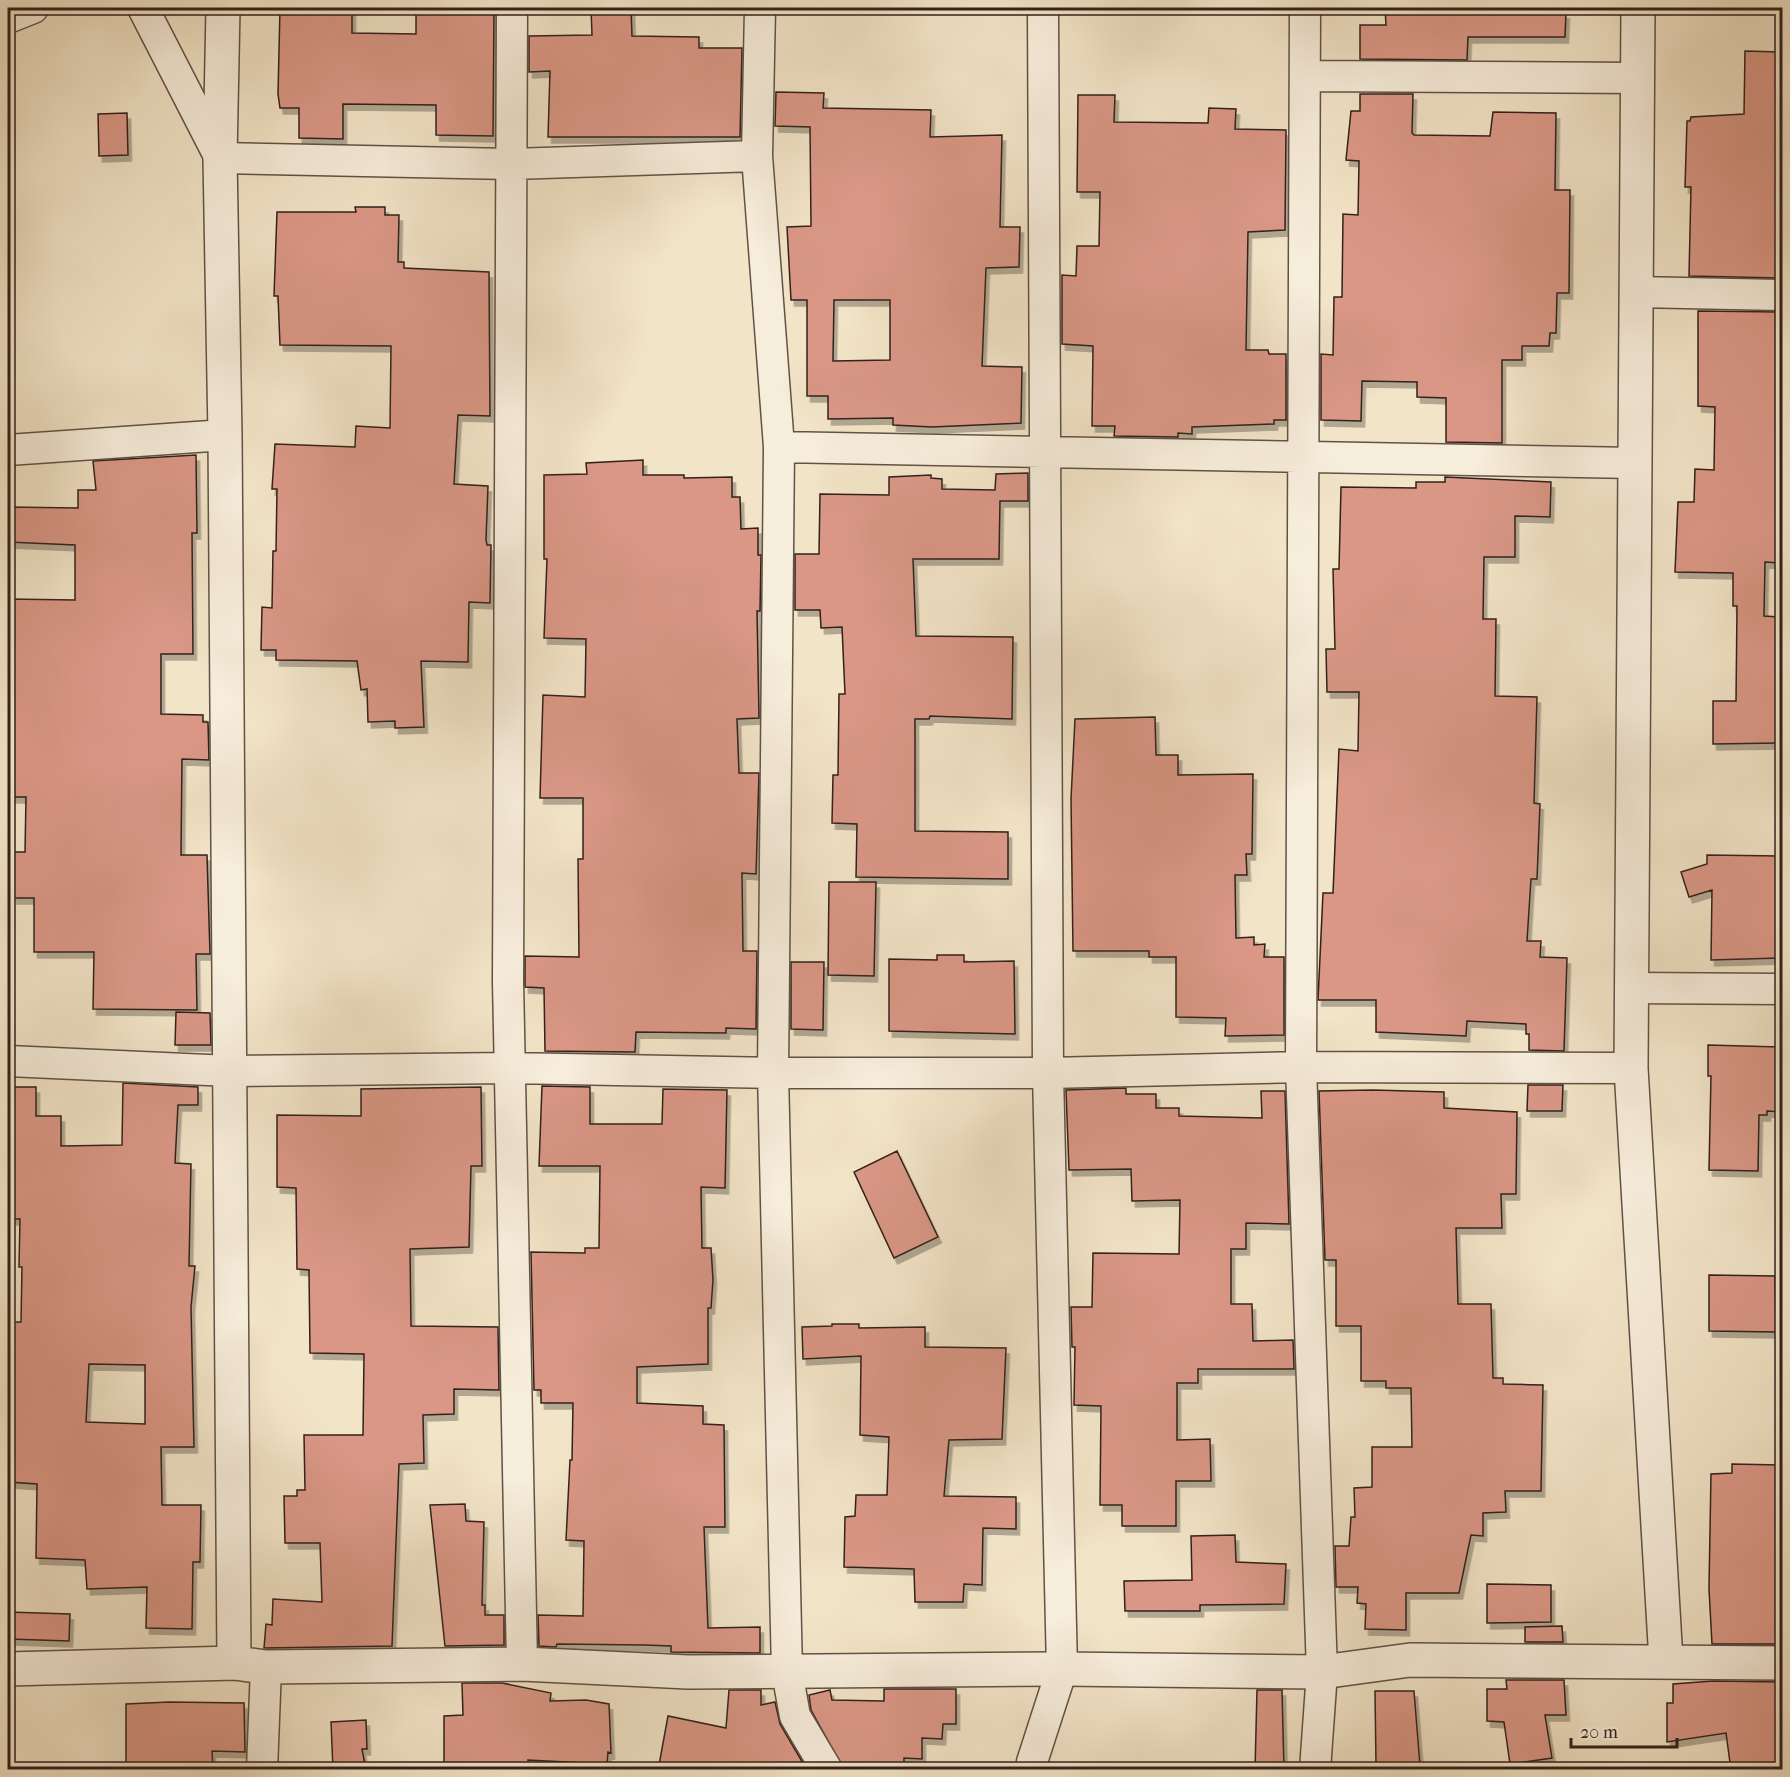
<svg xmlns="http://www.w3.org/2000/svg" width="1790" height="1777" font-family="'IM FELL French Canon',serif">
	<defs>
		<filter id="shadow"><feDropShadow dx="3.5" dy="6" stdDeviation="0" flood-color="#0004"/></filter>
	</defs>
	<rect width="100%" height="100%" fill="#f2e4c7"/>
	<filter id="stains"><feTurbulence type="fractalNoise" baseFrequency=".00333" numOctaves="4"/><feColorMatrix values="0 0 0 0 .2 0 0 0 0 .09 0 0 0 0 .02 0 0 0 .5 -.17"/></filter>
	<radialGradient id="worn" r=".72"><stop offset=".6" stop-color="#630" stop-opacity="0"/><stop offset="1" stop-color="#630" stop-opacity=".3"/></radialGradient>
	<path fill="#da9786" stroke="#31211b" stroke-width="1.5" fill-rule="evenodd" filter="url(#shadow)" d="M280,8H352V33L416,34V8H494L493,136L436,135V105L343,104V139L299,138V108H280L278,94Z
		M591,8H631L632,36L699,37V48H742L740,137H548L550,71L529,72V36L592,35Z
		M1385,8H1507V11L1566,13L1565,37H1468L1467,60L1360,59V25H1386Z
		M1745,51L1782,52V278L1689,276L1691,187H1685L1687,121H1690L1691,117L1744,114Z
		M776,92L824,93L823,108L931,110L930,137L1002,135L1000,227H1020L1019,267L986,268L982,366L1022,367L1021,423L932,427L893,425V418L828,419V396H807V300H791L787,227L811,226L810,127L775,126ZM834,300H890V360L833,361Z
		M1360,94H1413L1412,133L1414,135L1490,136L1493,112L1556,113L1555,190H1570L1569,293H1557L1556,333H1550L1549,346H1522V360H1502V443L1446,442V398L1417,397V382L1362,381L1361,421L1321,420V354L1333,355L1334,297H1342L1343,214L1358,215L1359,161L1346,160L1351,111H1360Z
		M1078,95H1115L1114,122L1208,123L1209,108L1236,109L1235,129L1286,130L1285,230L1248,232L1246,350H1268L1269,354H1286V420H1274V424L1192,427V434L1178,433V437L1114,436L1115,426H1092L1093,346L1062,344V275L1076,276L1077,246H1099L1100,192H1077Z
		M127,113L128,155L99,156L98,114Z
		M355,207H385V215H399L398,262H404V268L489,272L490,416L458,415L454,484L488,486L486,540L487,545H491L490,603L469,602L468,662L421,661L424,727L395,728V721L368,722L367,689L361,690L357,661L276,660V650H261L262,607L272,608L273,551H276L277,489H272L275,444L355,447L356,426L390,428L391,346L280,345L278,296H274L277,212H356Z
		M1698,311L1782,312V563L1765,562L1764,616L1780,617L1779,697H1782V743L1713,744V701H1736L1737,606H1733V573L1675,572L1678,502H1694L1695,469L1714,470L1715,407L1698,406Z
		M196,455L197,533H192L193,654H161V714L203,715V722H208L209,760L182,759L181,855H207L210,954H196L197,1010L93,1009L94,952H34V898H13L14,852H25L26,797H8V599L75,600V545L8,542V507L78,508V490H96L93,461Z
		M643,460V475H684V478L732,477V497H740L741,529L758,528V555H761L760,611H757L759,718L737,719L739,773H759L756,874L742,873L743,951H757L756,1029L726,1028V1033L636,1032L635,1052L545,1051L544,988L525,987V956L579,957L578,859H583V798H540L543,695L585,697L586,639L544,638L547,559H544V475L587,474L586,463Z
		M1028,473V501H1000L999,559H913L916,636L1013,637L1012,719L930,716L929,719H915V831L1008,832V879L856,877L857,824L832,823L833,775H838L839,694H845L842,627L821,628L820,610H795V554H819L820,494L889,495V477L931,475V478L942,479V489L995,490L996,474Z
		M1445,477L1551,482L1550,517L1515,516V557H1484L1483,619H1496L1495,696L1537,697L1534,803L1540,804L1537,879H1531L1527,941H1541L1540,957L1567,958L1564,1051L1529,1050V1034H1526V1024L1467,1021L1466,1036L1376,1032V1000H1318L1323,893H1333L1339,749L1358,751L1359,692H1327L1326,649H1335L1333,569H1339L1341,487L1416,488V482H1445Z
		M1155,717L1156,755H1178V775L1253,774L1252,854H1246L1247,875H1235L1236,938L1254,937V945L1265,944L1264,957H1284V1035L1225,1036L1226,1018L1176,1017V957H1149V951H1073L1071,799L1075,719Z
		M1707,855L1782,856V958L1711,960L1712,890L1689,897L1681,872L1707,864Z
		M829,882H876L874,976L828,975Z
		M937,955H964V962L1014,961L1015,1034L889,1031V959L937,960Z
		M791,962H824L823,1030L791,1029Z
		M176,1012L210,1013L211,1045H175Z
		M1708,1045L1782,1047V1112L1767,1111V1115H1759L1758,1171L1709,1170L1711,1076H1708Z
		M123,1083L198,1087V1105H178L175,1163L191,1164L189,1266H195L191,1307L194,1447H161L162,1505H201L200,1562H193L192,1629L146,1628L147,1587L87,1589L85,1560L36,1558L37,1484L8,1482V1322H21L22,1267H19L20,1219H8V1087H36V1116H61V1146L122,1145ZM89,1364L145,1365V1424L86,1422Z
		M1528,1085H1563L1562,1111H1527Z
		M542,1086L590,1087V1124H662L663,1089L727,1090L725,1188L701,1187L702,1248H711L713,1280L711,1308H708V1364L637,1367V1403L703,1406V1424L724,1425L725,1527H704L708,1628L760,1627V1653L671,1652V1646L644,1645L557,1644L556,1647L539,1646L538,1615L583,1616L584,1541L566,1540L570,1460H572L573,1403H541V1390H534L531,1252L585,1253V1248H599L600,1166H539Z
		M481,1087L482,1166H471L469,1247L410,1249L411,1326L498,1327L499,1390L454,1389V1414L423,1415L424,1463L399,1464L392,1646L264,1648L266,1624L272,1625L273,1599L322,1602L320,1543H285L284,1496H297V1490H305L304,1435H363L364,1354L310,1353L309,1270L297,1269L296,1188L277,1187V1115L361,1116V1089Z
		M1126,1088V1094H1156V1108H1179V1116L1262,1118L1261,1091H1285L1289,1224L1246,1223V1249H1231V1304H1252L1253,1341L1293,1340L1294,1369H1198V1383H1177V1440L1210,1439L1211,1481H1176V1526H1122V1505H1100L1101,1406L1074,1405L1075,1347H1072L1071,1307H1092L1093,1253L1179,1254L1180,1200L1132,1201L1131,1169L1069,1170L1066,1090Z
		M1373,1090L1444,1092V1108L1517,1112L1516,1194H1501L1502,1228H1456L1458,1304H1491L1493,1378H1503V1384L1543,1385L1541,1491H1505L1506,1512L1483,1513V1536L1471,1535L1459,1593H1406V1630L1365,1629L1366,1604L1357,1603L1358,1587H1336L1335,1546H1349L1351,1517H1355L1354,1488L1372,1487V1447H1412L1411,1388H1386V1381H1361V1326H1336V1260H1325L1319,1091Z
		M897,1151L938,1237L894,1258L854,1172Z
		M1709,1275L1775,1276L1776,1332L1709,1331Z
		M832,1324H859V1328L925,1327V1347L1006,1348L1002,1439L949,1440L944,1496L1016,1497V1529L983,1528L982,1585L964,1584L963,1602H915L914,1569L844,1567L845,1517L855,1516L856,1495H887L889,1437L860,1435L861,1356L803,1359L802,1327L832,1326Z
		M1732,1464L1782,1465V1644H1712L1709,1589L1711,1474L1732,1473Z
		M465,1504L466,1521L484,1522L482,1605H485V1615H504V1645L445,1646L430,1505Z
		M1235,1535L1236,1562L1286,1564L1284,1604L1200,1605V1611H1125L1124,1581L1192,1580L1191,1536Z
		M1487,1584L1551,1585V1622L1487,1623Z
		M8,1612L70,1614L69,1641L8,1639Z
		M1562,1626L1563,1642H1525V1627Z
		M1506,1680H1564L1566,1715H1545L1552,1758L1510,1764L1504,1722L1487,1721V1689H1507Z
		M1713,1681L1782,1682V1770H1731L1726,1733L1667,1742V1703H1673V1684Z
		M462,1683H502L551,1693L550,1701L586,1700L609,1704L611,1753L608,1752L607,1764L528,1760V1765L444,1767V1716L463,1715Z
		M884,1689H956V1724H943L942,1739L922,1738V1759L904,1758V1770H844L811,1710L809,1695L830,1690L832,1700L884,1701Z
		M729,1690H761V1705L775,1702L780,1724L807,1770H678L659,1765L668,1716L726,1728Z
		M1257,1690H1282L1284,1770H1255Z
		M1375,1691H1414L1420,1766L1376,1765Z
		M169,1702L244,1703L245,1752L212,1751L213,1770H126V1704Z
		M366,1720L367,1749H362L366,1770H333L331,1722Z"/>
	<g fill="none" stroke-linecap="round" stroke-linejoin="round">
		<g stroke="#615246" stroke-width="33">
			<path id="minor" d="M143,8L220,158L512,164L757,156
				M512,8L508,981L522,1664
				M760,8L757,156L779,447L773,1073L787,1672L795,1716L827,1770
				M1305,8L1301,1067L1322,1672L1315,1770
				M8,18L33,8
				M1305,76L1637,78
				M1636,292L1782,295
				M779,447L1635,463
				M8,450L225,435
				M1631,988L1782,989
				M8,1061L230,1071L509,1068L773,1073H1048L1301,1067L1631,1068
				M262,1770L266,1667
				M1035,1770L1032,1762L1062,1669L1048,1073L1043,8"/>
		</g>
		<g stroke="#615246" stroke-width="36">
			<path id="tertiary" d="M223,8L220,158L225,435L234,1663
				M1638,8L1631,1068L1666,1661
				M8,1669L234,1663L266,1667L522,1664L688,1672L1062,1669L1322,1672L1410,1660L1782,1663"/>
		</g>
		<use href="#minor" stroke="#f7eddb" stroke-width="30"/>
		<use href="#tertiary" stroke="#f7eddb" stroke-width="33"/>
	</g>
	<rect width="1790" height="1777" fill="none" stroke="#f2e4c7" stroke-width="30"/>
	<rect x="9" y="9" width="1772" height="1759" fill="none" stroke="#31211b" stroke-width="3"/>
	<rect x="15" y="15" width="1760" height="1747" fill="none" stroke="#31211b" stroke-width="1.5"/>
	<path d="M1571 1738v9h106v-9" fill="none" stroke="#31211b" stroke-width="3"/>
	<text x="1580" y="1738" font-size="18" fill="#31211b" stroke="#f7eddb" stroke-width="4.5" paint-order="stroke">20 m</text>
	<rect width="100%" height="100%" filter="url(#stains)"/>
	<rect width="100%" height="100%" fill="url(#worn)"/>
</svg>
